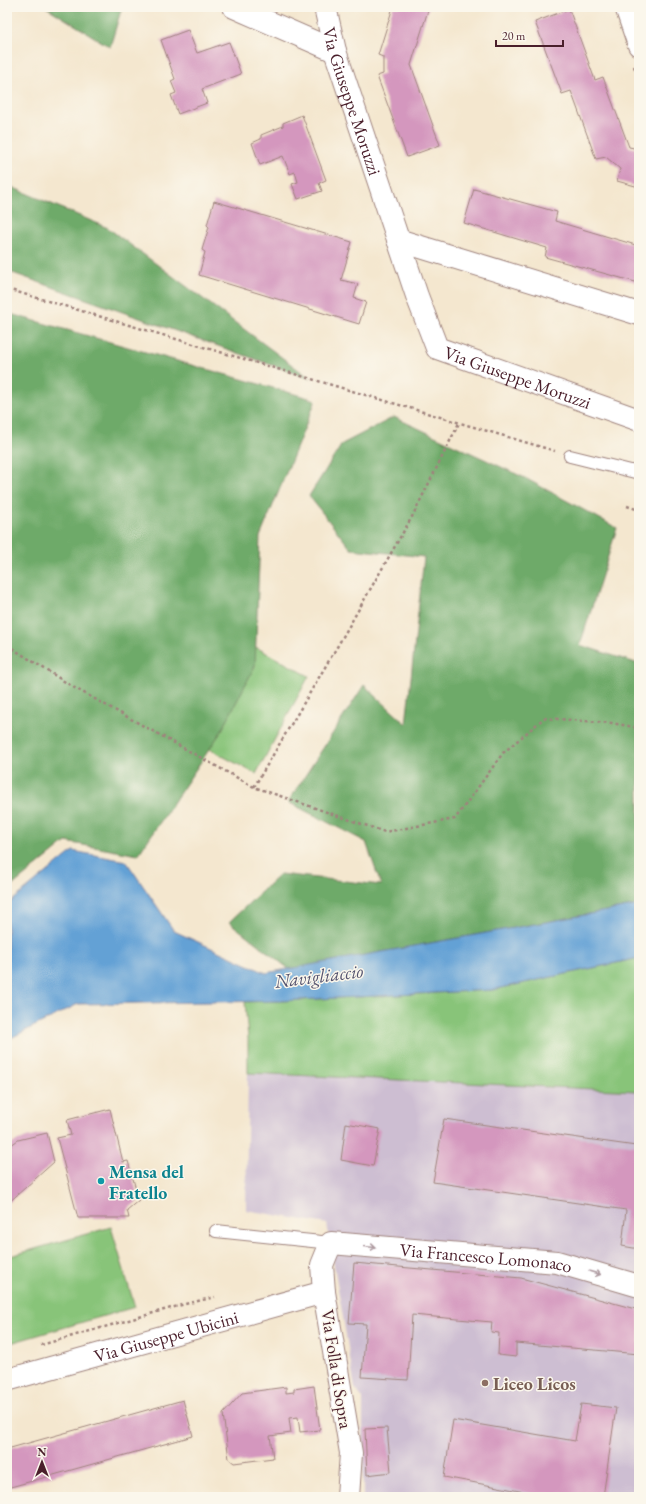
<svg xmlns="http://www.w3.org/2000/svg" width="646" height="1504" font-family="'EB Garamond',serif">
	<rect width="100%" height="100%" fill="#fbf7ec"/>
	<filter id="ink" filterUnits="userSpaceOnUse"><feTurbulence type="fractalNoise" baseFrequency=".025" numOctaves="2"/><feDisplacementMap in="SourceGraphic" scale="8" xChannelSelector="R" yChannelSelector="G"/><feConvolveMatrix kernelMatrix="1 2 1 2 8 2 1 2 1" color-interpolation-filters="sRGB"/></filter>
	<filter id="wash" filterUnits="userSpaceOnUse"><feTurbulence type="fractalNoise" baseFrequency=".012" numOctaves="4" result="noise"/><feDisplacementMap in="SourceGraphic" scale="16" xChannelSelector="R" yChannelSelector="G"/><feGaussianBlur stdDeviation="0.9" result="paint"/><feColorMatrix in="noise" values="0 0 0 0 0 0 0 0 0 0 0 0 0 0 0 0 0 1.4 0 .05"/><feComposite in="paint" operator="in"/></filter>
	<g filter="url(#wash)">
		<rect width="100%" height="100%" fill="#f4e7cf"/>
		<path fill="#cdbed2" d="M248,1073L639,1091V1497H363V1399L355,1388L327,1224L246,1210Z"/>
		<path fill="#88c479" stroke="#697252" d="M250,644L309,676L256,774L196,742Z
			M639,958V1075L637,1091L248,1073V1039L245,1002L280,1001L492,990Z
			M111,1227L135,1307L7,1344V1257Z"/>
		<path fill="#6eaa69" stroke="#5c644a" d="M46,7H122L110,47Z
			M7,185L108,228L311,379L7,271Z
			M7,313L316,400L260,537L255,666L221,732L138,855L66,842L7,890Z
			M394,417L525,478L617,528L580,645L639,664V905L289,969L229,922L280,874L381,885L366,842L288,802L364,685L406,724L424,557L351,549L309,496L342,444Z"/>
		<path fill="#64a1d5" stroke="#576080" d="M73,851L126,861L174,931L266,973L639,905V958L492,990L280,1001L78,1004L7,1040V905Z"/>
		<g id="blocks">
			<path fill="#d497be" d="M393,7H429L411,65L440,145L407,157L377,76L383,74V57L378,55Z
				M569,9L595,80L603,77L629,147L639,149V187L617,181L620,169L606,157L596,159L571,91L562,94L535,22Z
				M188,30L197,53L229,42L241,74L202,89L207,103L178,114L171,95L176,93L171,81L175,79L161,40Z
				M302,115L326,180L319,183L322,191L298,199L292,184L298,182L295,172L290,174L283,156L260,165L252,143L261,139V135L283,126V123Z
				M474,189L557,212L555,221L639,246V283L545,257L547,248L464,223Z
				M214,201L352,242L341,280L358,284L354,298L366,302L359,324L199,275L205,252L202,250L209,227L207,225Z
				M110,1109L123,1162L128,1161L139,1200L127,1210L129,1218H78L57,1138L71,1135L67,1120Z
				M444,1119L636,1146L638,1130H639V1249L622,1246L626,1210L433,1182Z
				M346,1123L380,1129L373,1166L341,1160Z
				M47,1133L54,1162L7,1204V1148L18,1140Z
				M354,1263L521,1278L639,1310V1354L516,1343V1357L498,1355L499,1333L491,1332L492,1322L412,1315L408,1380L362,1377L366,1324L349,1323Z
				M314,1386L320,1430L300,1432L298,1417L289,1418L291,1433L270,1436L273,1458L234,1463L229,1459L223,1414L242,1393L286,1387V1393L294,1392V1389Z
				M183,1400L193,1436L7,1488V1449Z
				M581,1404L616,1408L603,1497H552L444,1477L453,1420L575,1441Z
				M387,1428L391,1472L367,1475L365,1429Z"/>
		</g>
	</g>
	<g filter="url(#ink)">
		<use href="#blocks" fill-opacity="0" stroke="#9f837d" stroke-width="1"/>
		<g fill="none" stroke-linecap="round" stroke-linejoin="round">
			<g stroke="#9f837d" stroke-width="14">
				<path id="service" d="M570,456L639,473
					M216,1231L331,1243"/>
			</g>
			<g stroke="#9f837d" stroke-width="24">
				<g id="minor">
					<path d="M234,7L335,51"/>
					<path id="s1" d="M325,7L335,51L417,296L437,348L639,420"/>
					<path d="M626,7L639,45"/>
					<path d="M398,240L639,314"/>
					<path id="s2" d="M7,1380L324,1292"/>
					<path id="s3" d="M348,1497L351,1453L324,1292L322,1265L331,1243L557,1262L639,1286"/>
				</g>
			</g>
			<path stroke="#9f837d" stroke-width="2.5" stroke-dasharray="3 3" stroke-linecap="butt" d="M634,66L639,80
				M7,289L555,451
				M627,506L639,510
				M7,645L73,687L254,787L385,832L455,819L503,753L544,718L612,723L639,728
				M254,787L337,647L413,515L459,423
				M41,1345L185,1304L215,1297"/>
			<use href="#service" stroke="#fff" stroke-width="12"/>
			<use href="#minor" stroke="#fff" stroke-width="22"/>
		</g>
		<defs><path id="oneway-shaft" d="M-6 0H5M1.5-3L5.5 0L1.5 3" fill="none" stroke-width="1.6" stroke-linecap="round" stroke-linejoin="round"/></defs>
		<g stroke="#ae9aa0">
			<use href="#oneway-shaft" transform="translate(370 1247) rotate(5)"/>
			<use href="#oneway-shaft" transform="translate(595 1273) rotate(16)"/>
		</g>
	</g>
	<circle fill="#0f9aa8" stroke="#fbf7ec" stroke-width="1.5" cx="101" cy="1181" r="4"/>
	<circle fill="#8d6e63" stroke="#fbf7ec" stroke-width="1.5" cx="485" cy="1383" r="4"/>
	<g text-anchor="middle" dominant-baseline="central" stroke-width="3" stroke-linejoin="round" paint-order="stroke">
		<g font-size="18" fill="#4a1f2b" stroke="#fbf7ec">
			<text stroke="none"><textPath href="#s1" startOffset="98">Via Giuseppe Moruzzi</textPath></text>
			<text stroke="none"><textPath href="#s1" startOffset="445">Via Giuseppe Moruzzi</textPath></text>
			<text stroke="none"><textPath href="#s3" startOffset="414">Via Francesco Lomonaco</textPath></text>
			<text stroke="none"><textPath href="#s2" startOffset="165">Via Giuseppe Ubicini</textPath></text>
			<text transform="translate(337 1369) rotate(81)">Via Folla di Sopra</text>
		</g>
		<g font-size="18" font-weight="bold" fill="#0d838f" stroke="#fbf7ec" text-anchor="start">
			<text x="109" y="1171">Mensa del<tspan x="109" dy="21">Fratello</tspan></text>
		</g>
		<g font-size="18" font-weight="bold" fill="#785e54" stroke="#fbf7ec" text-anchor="start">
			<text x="493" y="1383">Liceo Licos</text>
		</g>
		<g font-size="19" font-style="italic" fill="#54536f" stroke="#fbf7ec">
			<text transform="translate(319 976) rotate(-7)">Navigliaccio</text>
		</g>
	</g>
	<rect width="646" height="1504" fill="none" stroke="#fbf7ec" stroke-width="24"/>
	<g transform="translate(42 1462)" stroke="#fbf7ec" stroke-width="3" paint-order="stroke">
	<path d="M0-3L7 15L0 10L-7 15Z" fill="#4a1f2b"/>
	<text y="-6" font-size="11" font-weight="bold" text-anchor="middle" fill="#4a1f2b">N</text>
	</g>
	<path d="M496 40v6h67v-6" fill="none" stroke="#4a1f2b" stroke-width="2"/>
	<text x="502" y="40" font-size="12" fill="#4a1f2b" stroke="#fbf7ec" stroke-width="3" paint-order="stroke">20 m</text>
</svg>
